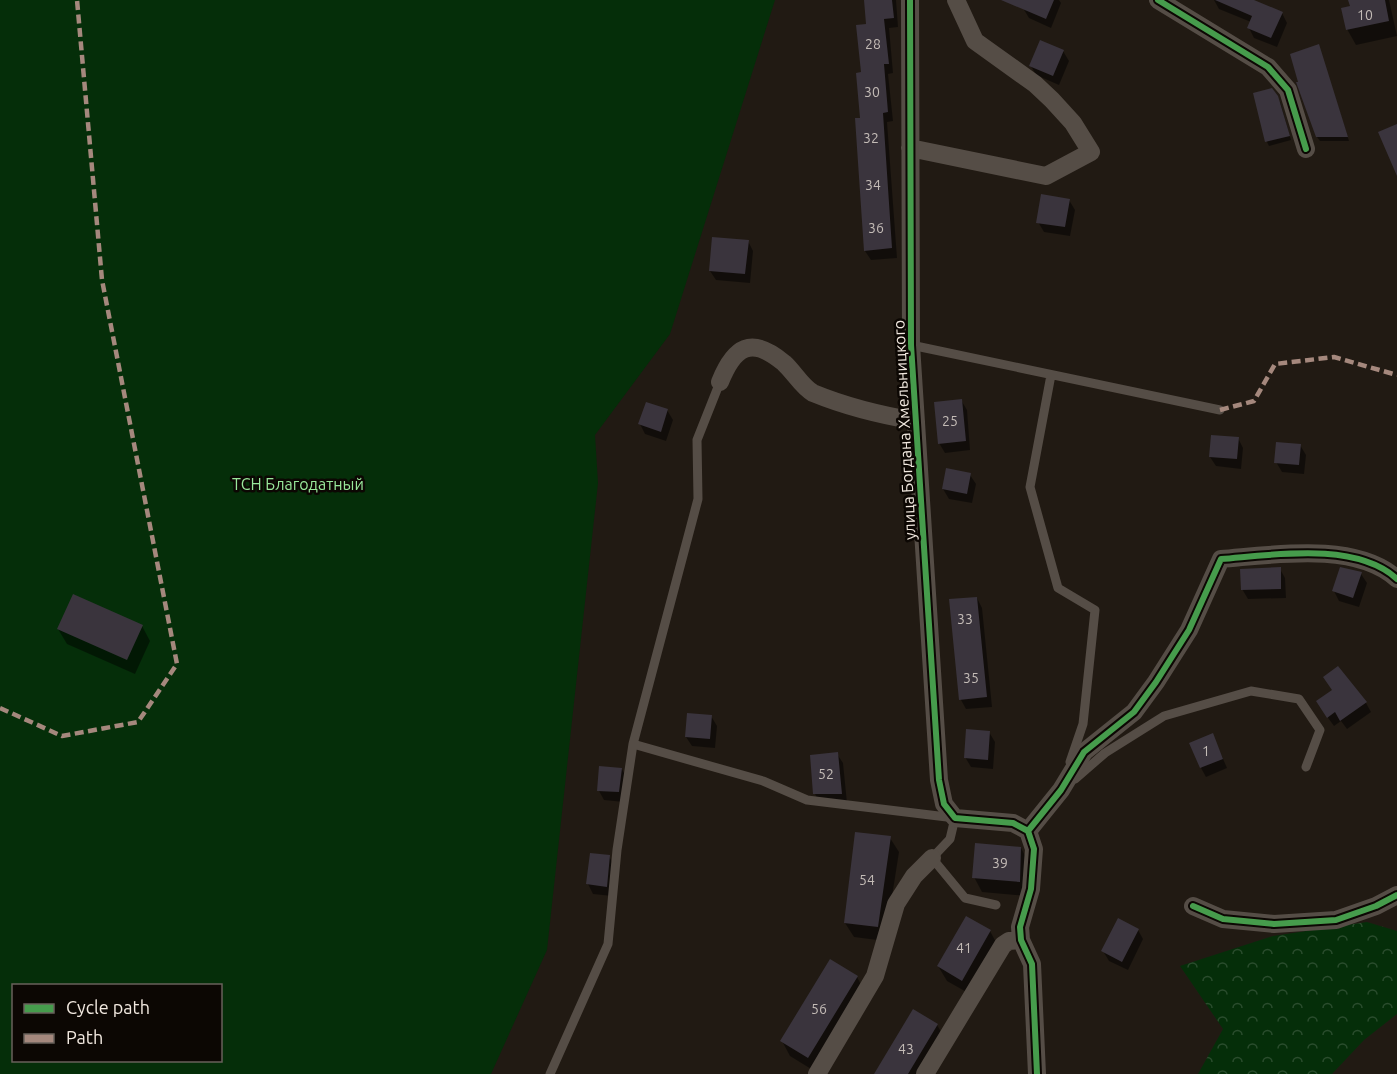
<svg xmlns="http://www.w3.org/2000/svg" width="1397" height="1074" font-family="Ubuntu,sans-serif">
	<defs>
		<pattern id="forest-crowns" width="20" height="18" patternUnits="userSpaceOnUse" patternTransform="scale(1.5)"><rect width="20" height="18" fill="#052e09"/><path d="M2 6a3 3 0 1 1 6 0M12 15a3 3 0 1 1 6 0" fill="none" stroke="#2a4c2d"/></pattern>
	</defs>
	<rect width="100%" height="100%" fill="#211a13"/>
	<path fill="#052e09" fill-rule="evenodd" d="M0,0H775L670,334L595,435L598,483L547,950L491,1074H0ZM14,986H220V1060H14Z"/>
	<path fill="url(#forest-crowns)" d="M1367,922L1397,931V1014L1364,1040L1332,1074H1198L1223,1029L1180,966L1273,936Z"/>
	<path fill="#0007" d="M865,0H896L898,27L889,28L893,73L888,74L893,121L887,122L897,258L871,260L865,251L862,119V73L868,25Z
		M1027,0H1059L1061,3L1051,28L1029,18L1023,8Z
		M1214,0H1250L1282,13L1287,23L1277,47L1254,38L1249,28L1251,22L1219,9Z
		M1350,0H1389L1397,36L1356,45L1347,29L1351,8Z
		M1320,50L1349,141H1320L1317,137Z
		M1063,51L1069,61L1059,85L1036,75L1031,66Z
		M1280,102L1291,140L1269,146L1267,142Z
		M1069,200L1075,210L1070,236L1044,232L1038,222Z
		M748,241L753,251L750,283L716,280L710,271Z
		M961,400L967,410L970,450L945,453L939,443Z
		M667,410L673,420L666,441L645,434L640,424Z
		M1238,438L1243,448L1241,469L1216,466L1210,457Z
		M1300,445L1306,455L1304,474L1282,472L1276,462Z
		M970,475L976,484L972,503L949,499L943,489Z
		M1280,569L1285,578L1286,598L1248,599L1242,589Z
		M1361,574L1367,583L1359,607L1339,601L1334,591Z
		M977,598L982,608L992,707L966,709L961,700Z
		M142,626L150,641L135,674L67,644L58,629Z
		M1333,691L1366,703L1371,712L1347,729L1341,721L1334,726L1323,711Z
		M711,716L717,726L715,748L692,746L686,737Z
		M989,732L995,742L993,769L971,767L965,757Z
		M1217,745L1227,768L1206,777L1201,768Z
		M837,754L843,763L847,803H820L815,794Z
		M622,769L627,779L624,802L604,800L599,791Z
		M890,838L899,852L885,941L854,937L845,923Z
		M1021,848L1029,863L1028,896L982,892L974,877Z
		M609,856L614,866L612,896L593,894L588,884Z
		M1138,930L1143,939L1128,970L1109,961L1103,951Z
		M990,931L998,946L970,994L947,981L938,966Z
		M857,977L865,992L816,1072L790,1056L782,1041Z
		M914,1011L937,1025L946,1040L925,1074H876Z"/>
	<path fill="#3a343d" d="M864,0H892L894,18L884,19L889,64H884L888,112L883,113L892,248L864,251L855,118H860L856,73L861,72L856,25L866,24Z
		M1001,0H1054L1046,19Z
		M1215,0H1254L1283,12L1271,38L1247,28L1252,16Z
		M1348,0H1385L1389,21L1346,30L1341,8L1350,6Z
		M1040,40L1064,50L1053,76L1029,66Z
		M1319,44L1348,137H1316L1296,82H1298L1290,54Z
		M1272,88L1278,96L1290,136L1265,142L1253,93Z
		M1397,124V176L1378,132Z
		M1041,194L1070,199L1065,227L1036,223Z
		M712,237L749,240L745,274L709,271Z
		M962,399L966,441L938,444L934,402Z
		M646,402L668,409L661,432L638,424Z
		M1211,435L1239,437L1237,459L1209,457Z
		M1276,442L1301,444L1299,465L1274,463Z
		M946,468L971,473L967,494L942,489Z
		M1281,567V589L1241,590L1240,569Z
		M1340,567L1362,572L1353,598L1332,591Z
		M73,594L143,625L127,660L57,629Z
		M977,597L987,697L959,700L949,599Z
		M1338,666L1367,702L1340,721L1335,712L1327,718L1316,701L1332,690L1323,677Z
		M687,713L712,715L710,739L685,737Z
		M966,729L990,731L988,760L964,758Z
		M1213,733L1223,759L1200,768L1189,743Z
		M838,752L842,794H813L810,755Z
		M599,766L622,768L619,792L597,791Z
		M855,832L891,836L878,927L844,923Z
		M975,843L1021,847L1020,882L972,878Z
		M590,853L610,855L607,887L586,884Z
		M966,916L991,930L962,981L937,966Z
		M1118,918L1139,929L1122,962L1101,951Z
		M830,959L858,976L808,1058L780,1041Z
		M913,1009L938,1024L908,1074H874Z"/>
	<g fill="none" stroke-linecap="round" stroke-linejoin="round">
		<path stroke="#554d46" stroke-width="9" d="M911,345L1220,410
			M1051,375L1030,487L1058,588L1095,610L1083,724L1070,762
			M633,744L763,781L807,800L955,818L950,839L932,858L965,898L996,905
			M1075,779L1105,753L1164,716L1251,691L1299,699L1320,730L1306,767
			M550,1074L608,944L617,850L633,744L698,499L697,440L720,382"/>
		<path stroke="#554d46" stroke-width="18" d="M910,0L911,345L939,780L944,804L955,818L1013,823L1028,831L1034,849L1031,889L1020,927L1021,940L1032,964L1037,1074
			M1158,0L1268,67L1288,90L1306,149
			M910,148L1046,176L1091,152L1073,123L1052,100L1035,84L975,41L956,0
			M720,382C734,347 751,335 784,363C794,372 802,387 813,393C847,407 880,415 916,421
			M1028,831L1061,790L1084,752L1134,712L1156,682L1189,630L1221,559C1272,555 1356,541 1397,579
			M1193,906L1223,919L1274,924L1336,920L1376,906L1397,895
			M817,1074L875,976L896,904L914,876L932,858
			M925,1074L1003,945L1009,941L1021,940"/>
		<path stroke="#a5887d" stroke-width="4.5" stroke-dasharray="9 4.5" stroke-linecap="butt" d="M1220,410L1254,401L1275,364L1334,357L1397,375
			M0,708L62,736L138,722L177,664L102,280L77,0"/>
		<g stroke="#0c0703" stroke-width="10">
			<path id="cycleway" d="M910,0L911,345L939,780L944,804L955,818L1013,823L1028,831L1034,849L1031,889L1020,927L1021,940L1032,964L1037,1074
				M1158,0L1268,67L1288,90L1306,149
				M1028,831L1061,790L1084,752L1134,712L1156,682L1189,630L1221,559C1272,555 1356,541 1397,579
				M1193,906L1223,919L1274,924L1336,920L1376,906L1397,895"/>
		</g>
		<use href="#cycleway" stroke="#469c4c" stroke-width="6"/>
	</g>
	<g text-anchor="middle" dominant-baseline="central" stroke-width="5" stroke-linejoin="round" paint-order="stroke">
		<g font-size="14" fill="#c4bcb7">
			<text x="1365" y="15">10</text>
			<text x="873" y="44">28</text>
			<text x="872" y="92">30</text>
			<text x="871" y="138">32</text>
			<text x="873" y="185">34</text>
			<text x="876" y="228">36</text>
			<text x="950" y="421">25</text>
			<text x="965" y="619">33</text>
			<text x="971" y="678">35</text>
			<text x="1206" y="751">1</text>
			<text x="826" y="774">52</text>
			<text x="1000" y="863">39</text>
			<text x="867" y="880">54</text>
			<text x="964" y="948">41</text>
			<text x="819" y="1009">56</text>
			<text x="906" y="1049">43</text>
		</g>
		<g font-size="16" fill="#f2e9e0" stroke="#0c0703">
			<text transform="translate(904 430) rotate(-93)">улица Богдана Хмельницкого</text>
		</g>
		<g font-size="16" fill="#99e89b" stroke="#0c0703">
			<text x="298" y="484">ТСН Благодатный</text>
		</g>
	</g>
	<rect x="12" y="984" width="210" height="78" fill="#0c0703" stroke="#68615b" stroke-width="1.5"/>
	<rect x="24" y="1004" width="30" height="9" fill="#469c4c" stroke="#68615b" stroke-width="1.5"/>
	<text x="66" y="1014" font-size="18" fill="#f2e9e0">Cycle path</text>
	<rect x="24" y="1034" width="30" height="9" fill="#a5887d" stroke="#68615b" stroke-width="1.5"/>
	<text x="66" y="1044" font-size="18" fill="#f2e9e0">Path</text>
</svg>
